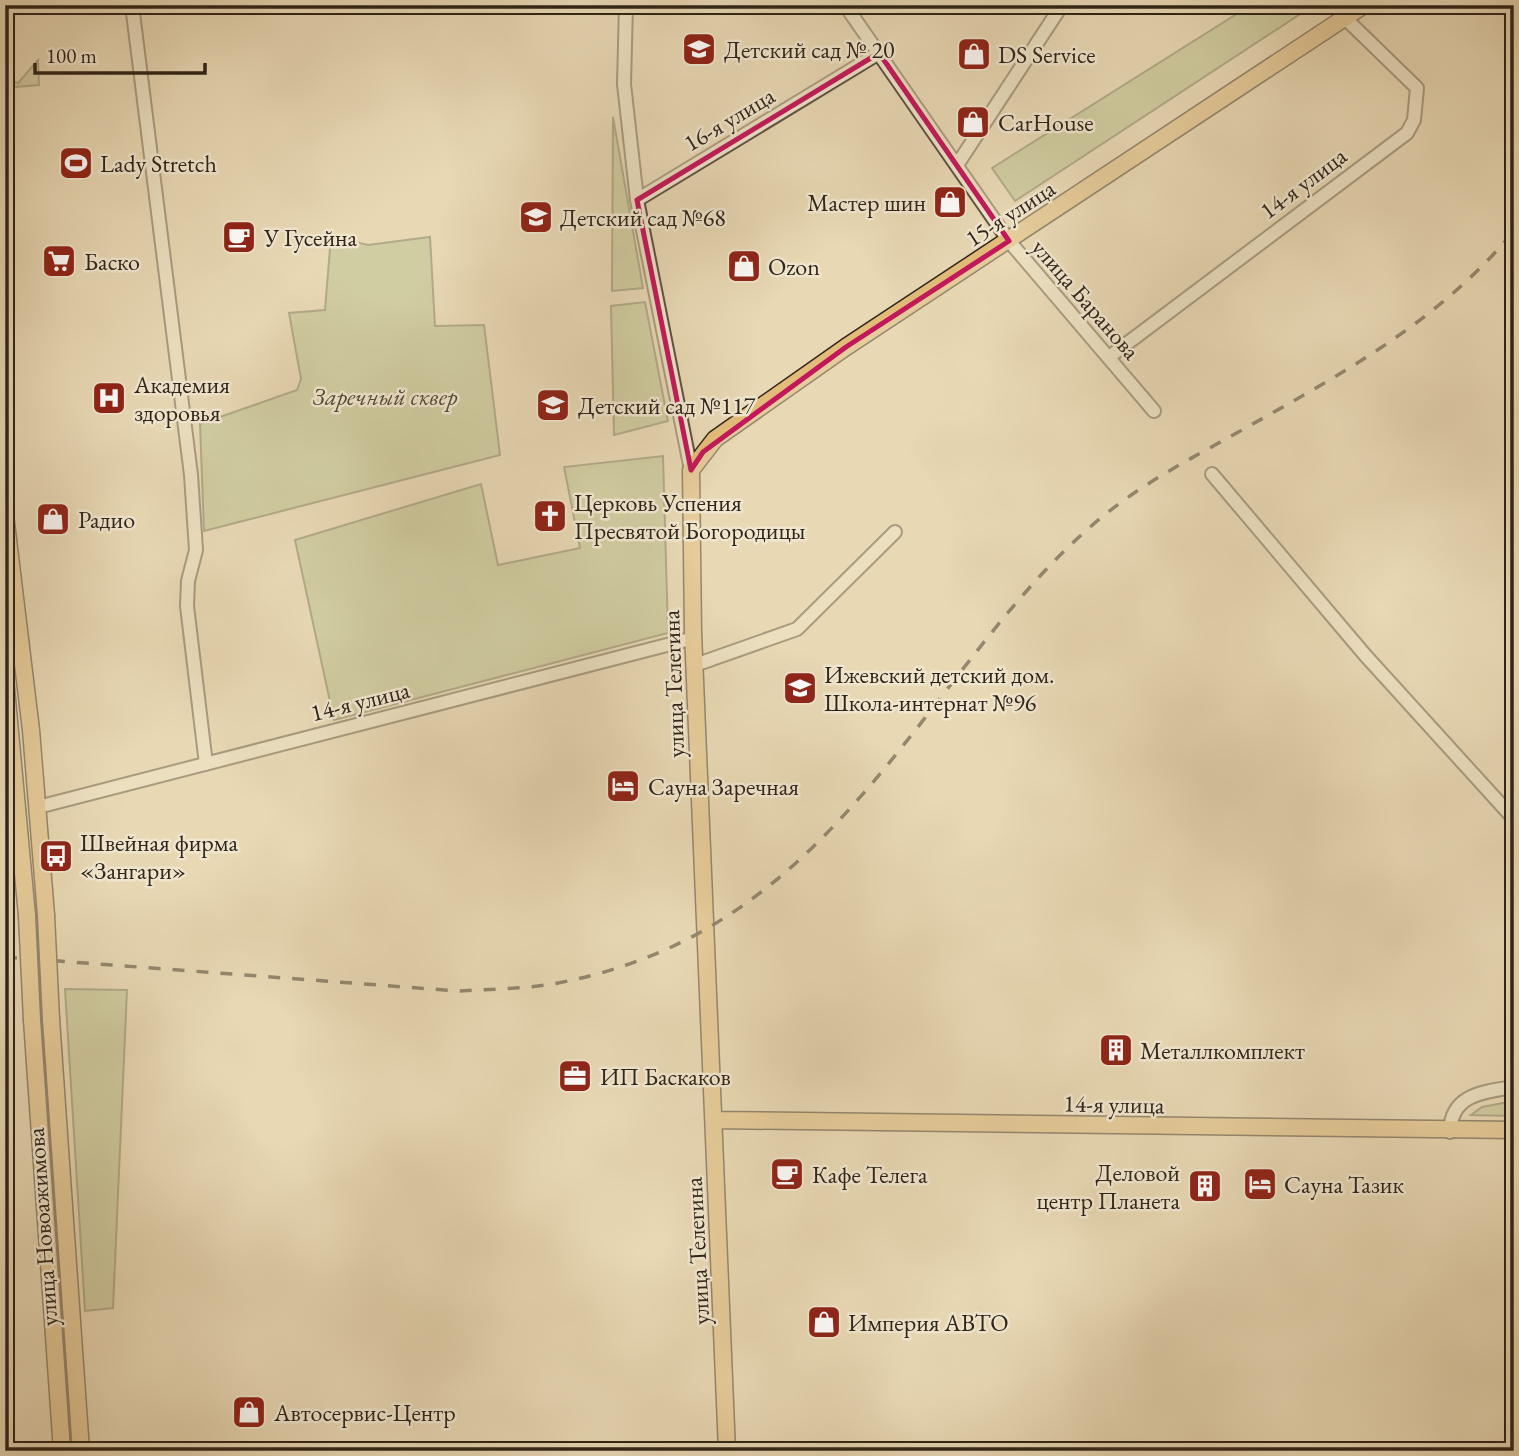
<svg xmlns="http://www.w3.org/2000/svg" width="1519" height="1456" font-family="'EB Garamond',serif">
	<rect width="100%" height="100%" fill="#e8d8b4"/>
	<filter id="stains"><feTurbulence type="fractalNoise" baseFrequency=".00286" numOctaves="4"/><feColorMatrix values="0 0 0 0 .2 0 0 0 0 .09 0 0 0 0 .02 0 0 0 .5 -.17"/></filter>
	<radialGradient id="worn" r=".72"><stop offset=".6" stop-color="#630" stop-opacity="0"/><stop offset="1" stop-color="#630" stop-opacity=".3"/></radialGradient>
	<path fill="#b6bf8d" stroke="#727254" stroke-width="2" d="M1251,5H1314L1015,201L992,168Z
		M38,60L39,85L5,88V79L18,83Z
		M613,117L643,288L612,291Z
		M331,236L368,245L430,237L435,326L484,325L500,455L204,531L200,424L297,390L301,379L289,313L325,310Z
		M645,302L668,421L614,435L611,306Z
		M663,456L668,633L334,720L295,540L481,484L498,565L580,548L564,467Z
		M65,989L127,990L113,1308L85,1311Z
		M1514,1101V1116L1471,1115L1482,1107Z"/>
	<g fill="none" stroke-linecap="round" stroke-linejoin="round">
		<g stroke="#5d5140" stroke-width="16">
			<path id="minor" d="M132,5L191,475L196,550L188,581L187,606L206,764
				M626,5L624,84L637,200L691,470
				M845,5L1009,241L1154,411
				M957,165L1062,5
				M637,200L879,53
				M1109,357L1407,133L1414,120L1417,88L1346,19
				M1212,474L1365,655L1514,819
				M695,665L797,629L895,532
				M38,807L694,638
				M5,823L19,811
				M1450,1132C1451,1094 1483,1092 1514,1087"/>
		</g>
		<g stroke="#2f241a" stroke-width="19">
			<path id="major" d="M5,515L31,730L46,915
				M5,678L27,916
				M51,1019L81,1451
				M32,1020L62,1451
				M714,1120L1514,1130
				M727,1451L693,632L691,470L715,439L846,347L1364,5"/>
		</g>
		<use href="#minor" stroke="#f0e6ce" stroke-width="12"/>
		<use href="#major" stroke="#e4bc7a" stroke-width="16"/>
		<path stroke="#2f241a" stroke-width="3.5" stroke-dasharray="12 12" stroke-linecap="butt" d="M5,957L458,991C491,989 525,989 558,983C742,948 838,831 945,692C994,629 1041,567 1102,517C1142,484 1188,460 1233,435C1336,377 1437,324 1514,231"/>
		<g stroke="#2f241a" stroke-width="19" stroke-linecap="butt">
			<path id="major-bridge" d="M46,915L51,1019
				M27,916L32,1020"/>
		</g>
		<use href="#major-bridge" stroke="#e4bc7a" stroke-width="16"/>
	</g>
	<path d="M0 0H1519V1456H0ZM879,53L1009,241L846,347L703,452L691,470L637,200Z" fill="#e8d8b4" fill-opacity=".55" fill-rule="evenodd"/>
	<path fill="none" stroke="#c2185b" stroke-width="5" stroke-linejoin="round" d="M879,53L1009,241L846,347L703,452L691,470L637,200Z"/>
	<defs>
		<g id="school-square" transform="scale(1.75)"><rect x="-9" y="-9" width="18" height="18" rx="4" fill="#8f2418" stroke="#f0e6ce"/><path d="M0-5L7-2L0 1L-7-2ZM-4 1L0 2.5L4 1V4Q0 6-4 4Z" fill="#fff"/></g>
		<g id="shop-square" transform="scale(1.75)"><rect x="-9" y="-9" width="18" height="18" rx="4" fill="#8f2418" stroke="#f0e6ce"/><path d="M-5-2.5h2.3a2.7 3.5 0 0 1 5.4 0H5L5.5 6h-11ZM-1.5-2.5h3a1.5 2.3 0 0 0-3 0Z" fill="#fff"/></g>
		<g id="stadium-square" transform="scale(1.75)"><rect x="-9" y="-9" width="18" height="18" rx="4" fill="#8f2418" stroke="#f0e6ce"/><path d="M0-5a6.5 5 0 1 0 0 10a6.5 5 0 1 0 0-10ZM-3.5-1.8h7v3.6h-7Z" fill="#fff"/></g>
		<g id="cafe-square" transform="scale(1.75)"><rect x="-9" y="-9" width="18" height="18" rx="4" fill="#8f2418" stroke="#f0e6ce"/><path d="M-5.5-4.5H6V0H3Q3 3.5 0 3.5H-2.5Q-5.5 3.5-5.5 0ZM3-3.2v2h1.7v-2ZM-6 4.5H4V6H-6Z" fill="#fff"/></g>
		<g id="supermarket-square" transform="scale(1.75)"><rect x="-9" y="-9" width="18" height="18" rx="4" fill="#8f2418" stroke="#f0e6ce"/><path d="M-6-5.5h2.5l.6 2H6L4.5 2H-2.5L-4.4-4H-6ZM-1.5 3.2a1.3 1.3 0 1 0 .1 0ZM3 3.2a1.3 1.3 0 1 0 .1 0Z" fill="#fff"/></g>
		<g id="hospital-square" transform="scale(1.75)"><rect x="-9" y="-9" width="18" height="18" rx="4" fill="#8f2418" stroke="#f0e6ce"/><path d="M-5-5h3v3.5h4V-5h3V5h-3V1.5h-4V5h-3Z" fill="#fff"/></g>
		<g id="church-square" transform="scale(1.75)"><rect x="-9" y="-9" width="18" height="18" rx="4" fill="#8f2418" stroke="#f0e6ce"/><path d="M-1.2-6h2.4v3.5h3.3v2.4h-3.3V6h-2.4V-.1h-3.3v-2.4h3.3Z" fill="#fff"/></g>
		<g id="hotel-square" transform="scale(1.75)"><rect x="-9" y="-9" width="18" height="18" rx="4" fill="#8f2418" stroke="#f0e6ce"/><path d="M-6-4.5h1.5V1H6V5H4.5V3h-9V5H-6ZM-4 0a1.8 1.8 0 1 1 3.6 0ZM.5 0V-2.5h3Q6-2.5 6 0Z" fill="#fff"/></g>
		<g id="bus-square" transform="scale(1.75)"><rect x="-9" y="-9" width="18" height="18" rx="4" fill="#8f2418" stroke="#f0e6ce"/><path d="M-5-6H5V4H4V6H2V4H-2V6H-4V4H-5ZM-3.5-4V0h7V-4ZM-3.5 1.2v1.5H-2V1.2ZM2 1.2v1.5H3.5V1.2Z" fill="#fff"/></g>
		<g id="building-square" transform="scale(1.75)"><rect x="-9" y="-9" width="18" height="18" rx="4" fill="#8f2418" stroke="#f0e6ce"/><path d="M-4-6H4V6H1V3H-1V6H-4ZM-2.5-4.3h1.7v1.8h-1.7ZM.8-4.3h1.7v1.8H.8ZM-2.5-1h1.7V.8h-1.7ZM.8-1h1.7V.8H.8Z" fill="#fff"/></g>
		<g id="office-square" transform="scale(1.75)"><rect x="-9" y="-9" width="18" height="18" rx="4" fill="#8f2418" stroke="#f0e6ce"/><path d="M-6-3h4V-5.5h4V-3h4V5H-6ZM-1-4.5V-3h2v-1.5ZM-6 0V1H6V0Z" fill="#fff"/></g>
	</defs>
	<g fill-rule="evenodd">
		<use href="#school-square" x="699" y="49"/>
		<use href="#shop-square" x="974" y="54"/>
		<use href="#shop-square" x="973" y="122"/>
		<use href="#stadium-square" x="76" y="163"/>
		<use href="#shop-square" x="950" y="202"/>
		<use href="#school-square" x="536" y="217"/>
		<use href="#cafe-square" x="239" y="237"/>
		<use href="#supermarket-square" x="59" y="261"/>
		<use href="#shop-square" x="744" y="266"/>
		<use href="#hospital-square" x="109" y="398"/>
		<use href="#school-square" x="553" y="405"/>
		<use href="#church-square" x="550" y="516"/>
		<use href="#shop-square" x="53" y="519"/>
		<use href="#school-square" x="800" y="688"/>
		<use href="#hotel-square" x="623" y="786"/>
		<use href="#bus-square" x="56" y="856"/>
		<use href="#building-square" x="1116" y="1050"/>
		<use href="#office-square" x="575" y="1076"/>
		<use href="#cafe-square" x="787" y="1174"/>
		<use href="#hotel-square" x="1260" y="1184"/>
		<use href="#building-square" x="1205" y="1186"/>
		<use href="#shop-square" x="824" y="1322"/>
		<use href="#shop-square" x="249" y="1412"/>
	</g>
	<g text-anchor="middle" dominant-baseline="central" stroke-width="5" stroke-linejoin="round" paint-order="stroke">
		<g font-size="24" fill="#2f241a" stroke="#f0e6ce" text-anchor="start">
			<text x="724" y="49">Детский сад № 20</text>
			<text x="998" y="54">DS Service</text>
			<text x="998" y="122">CarHouse</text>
			<text x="100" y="163">Lady Stretch</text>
			<text x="926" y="202" text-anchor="end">Мастер шин</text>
			<text x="560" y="217">Детский сад №68</text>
			<text x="264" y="237">У Гусейна</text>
			<text x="84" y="261">Баско</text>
			<text x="768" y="266">Ozon</text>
			<text x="134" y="384">Академия<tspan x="134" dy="28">здоровья</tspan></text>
			<text x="578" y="405">Детский сад №117</text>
			<text x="574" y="502">Церковь Успения<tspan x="574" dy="28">Пресвятой Богородицы</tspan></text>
			<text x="78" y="519">Радио</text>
			<text x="824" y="674">Ижевский детский дом.<tspan x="824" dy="28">Школа-интернат №96</tspan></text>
			<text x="648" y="786">Сауна Заречная</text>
			<text x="80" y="842">Швейная фирма<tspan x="80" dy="28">«Зангари»</tspan></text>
			<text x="1140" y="1050">Металлкомплект</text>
			<text x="600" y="1076">ИП Баскаков</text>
			<text x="1180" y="1172" text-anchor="end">Деловой<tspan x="1180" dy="28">центр Планета</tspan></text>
			<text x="812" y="1174">Кафе Телега</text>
			<text x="1284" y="1184">Сауна Тазик</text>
			<text x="848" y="1322">Империя АВТО</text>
			<text x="274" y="1412">Автосервис-Центр</text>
		</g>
		<g font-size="24" fill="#2f241a" stroke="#f0e6ce">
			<text transform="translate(729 119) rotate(-31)">16-я улица</text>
			<text transform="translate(1303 183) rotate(-37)">14-я улица</text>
			<text transform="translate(1010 213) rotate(-33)">15-я улица</text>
			<text transform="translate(1086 299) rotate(49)">улица Баранова</text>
			<text transform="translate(673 684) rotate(-92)">улица Телегина</text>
			<text transform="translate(360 701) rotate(-14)">14-я улица</text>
			<text transform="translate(1114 1104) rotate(1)">14-я улица</text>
			<text transform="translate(42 1227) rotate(-94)">улица Новоажимова</text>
			<text transform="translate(697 1251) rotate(-93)">улица Телегина</text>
		</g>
		<g font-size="24" font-style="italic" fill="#514b37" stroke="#f0e6ce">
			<text x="385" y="396">Заречный сквер</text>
		</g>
	</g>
	<rect width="1519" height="1456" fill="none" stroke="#e8d8b4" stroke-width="28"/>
	<rect x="7" y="7" width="1505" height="1442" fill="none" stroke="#2f241a" stroke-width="3.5"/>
	<rect x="14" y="14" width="1491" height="1428" fill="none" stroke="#2f241a" stroke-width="2"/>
	<path d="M35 63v10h170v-10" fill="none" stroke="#2f241a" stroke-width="3.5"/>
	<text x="46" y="63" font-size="21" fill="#2f241a" stroke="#f0e6ce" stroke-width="5" paint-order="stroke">100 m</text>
	<rect width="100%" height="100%" filter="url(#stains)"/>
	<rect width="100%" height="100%" fill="url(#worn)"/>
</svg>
